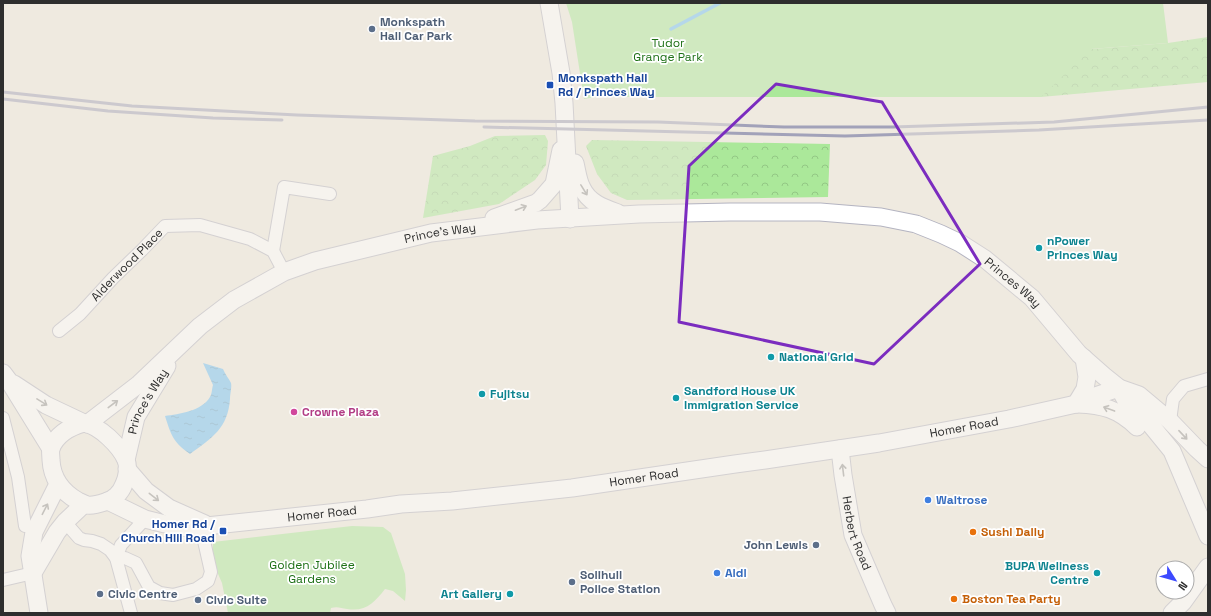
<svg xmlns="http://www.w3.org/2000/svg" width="1211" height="616" font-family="'Space Grotesk',sans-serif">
	<defs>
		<pattern id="forest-crowns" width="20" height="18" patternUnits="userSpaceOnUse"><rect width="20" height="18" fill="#abe89a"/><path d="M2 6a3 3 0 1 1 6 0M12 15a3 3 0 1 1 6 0" fill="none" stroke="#93c785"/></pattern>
		<pattern id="water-ripples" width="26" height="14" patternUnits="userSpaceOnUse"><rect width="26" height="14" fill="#6fc1f6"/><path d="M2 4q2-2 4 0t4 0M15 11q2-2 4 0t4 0" fill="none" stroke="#5c9dc8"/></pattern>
	</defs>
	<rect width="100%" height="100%" fill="#efeae0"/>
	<path fill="url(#forest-crowns)" d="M1208,37V82L1041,97H844L854,54L1092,49L1168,43Z
		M545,135L548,141L546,165L535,180L499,204L423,218L433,156L470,146L495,136Z
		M592,140L830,144L828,197L627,200L611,193L597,174L586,146Z"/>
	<path fill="#abe89a" d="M566,3H1163L1168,43L1091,49L1041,97H596L584,99L572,22Z
		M352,526L383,527L391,533L405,574L406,590L405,601L393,591L385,589C374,603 366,612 347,609C341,608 337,606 331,608L330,613H228L222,583L212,560L213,542Z"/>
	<path fill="url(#water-ripples)" d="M203,363L223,369C225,374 229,379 231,383C232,387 230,394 230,399C228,428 212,438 190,454C173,442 171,435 165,416C179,414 202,411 210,397C212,394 212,388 213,385Z"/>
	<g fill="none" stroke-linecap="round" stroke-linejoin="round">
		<path stroke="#6fc1f6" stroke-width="3.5" d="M671,29L720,3"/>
		<g stroke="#b4b4c1" stroke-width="14">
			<g id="street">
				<path d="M273,251L284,187L330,194"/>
				<path id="s1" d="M59,331L80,314L113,278L142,250L165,226L200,225L250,239L273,251L284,272"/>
				<path d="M3,418L18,477L25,526"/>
				<path d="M1170,421L1173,399L1184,386L1208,379"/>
				<path d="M145,519L121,545L116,558H125L136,563L149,587L160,593L173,595L196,589L208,581L211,572L204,541L209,526"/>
				<path d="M65,522L79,538L84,540L92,541L101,544L110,550L116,558L131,613"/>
				<path d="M3,580L33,573"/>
			</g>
		</g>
		<g stroke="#b4b4c1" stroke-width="19">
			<g id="secondary">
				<path d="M549,3L561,73L564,103L570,219"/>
				<path d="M575,163C577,171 578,181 582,188C589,203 604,208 618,213"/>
				<path d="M494,218L536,203L540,200L554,184L561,150"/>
				<path d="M3,373L9,381L51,449"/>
				<path d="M14,384L46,405L84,423"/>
				<path d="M1119,388L1130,408L1150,424L1172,451L1208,536"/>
				<path d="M1076,404L1085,389L1087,377L1084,358"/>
				<path d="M1078,404C1103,405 1118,409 1137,427"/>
				<path d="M84,423C100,426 120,446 126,460C129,467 127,478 124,484C121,493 113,500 105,502C99,504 93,506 87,505C84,504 81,502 78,501C62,492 52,479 51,460C51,456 50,452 51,448C57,434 69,427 84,423Z"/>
				<path id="s2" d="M87,424L139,384L200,326L234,300L284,272L315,261L431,233L537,220L639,214L730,212H820L881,217L916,224L941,234L960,243L985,259L1032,298L1079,354L1104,376L1119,388L1139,395L1170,421L1197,449L1208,459"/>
				<path id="s3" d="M840,449L843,475L853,535L883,605L887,613"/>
				<path id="s4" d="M126,460L136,417L167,366"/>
				<path d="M127,469L146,491L169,508L205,524"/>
				<path id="s5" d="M108,501L145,519L165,524L187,528L367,509L401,504L452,501L572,488L735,464L765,460L879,443L1009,419L1076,404L1092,397L1119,388"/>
				<path d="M33,573L57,532L65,522L84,504"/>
				<path d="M39,613L30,556L34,532L58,484"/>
				<path d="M1172,613L1183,602L1208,567"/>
			</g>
		</g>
		<use href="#street" stroke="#fff" stroke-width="12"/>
		<use href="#secondary" stroke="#fff" stroke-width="17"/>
		<path stroke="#a2a2b9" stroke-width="3" d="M3,92L132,106L297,115L475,121L658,122L784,127H893L1054,122L1208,107
			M3,99L108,111L213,118L282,120
			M484,127L845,136L1039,130L1208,120"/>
	</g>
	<defs><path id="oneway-shaft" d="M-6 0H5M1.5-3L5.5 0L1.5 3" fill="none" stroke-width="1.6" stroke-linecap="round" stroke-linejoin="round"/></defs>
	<g stroke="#969696">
		<use href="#oneway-shaft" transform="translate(584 190) rotate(58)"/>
		<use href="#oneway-shaft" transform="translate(521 208) rotate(-21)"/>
		<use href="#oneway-shaft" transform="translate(42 402) rotate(32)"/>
		<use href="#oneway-shaft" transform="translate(113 404) rotate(-37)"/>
		<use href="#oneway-shaft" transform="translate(1109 409) rotate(-160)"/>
		<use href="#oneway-shaft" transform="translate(1183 435) rotate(47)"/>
		<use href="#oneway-shaft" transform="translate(843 470) rotate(-97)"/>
		<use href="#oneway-shaft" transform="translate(154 497) rotate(38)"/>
		<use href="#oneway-shaft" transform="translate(45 509) rotate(-63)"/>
	</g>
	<path d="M0 0H1211V616H0ZM776,84L882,102L980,264L874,364L679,322L689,166Z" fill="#efeae0" fill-opacity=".55" fill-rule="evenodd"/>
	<path fill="none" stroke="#7b2cbf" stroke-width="3" stroke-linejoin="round" d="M776,84L882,102L980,264L874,364L679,322L689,166Z"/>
	<g fill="#5c6f8a" stroke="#fff" stroke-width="1.5">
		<circle cx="372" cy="29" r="4"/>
		<circle cx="816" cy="545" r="4"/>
		<circle cx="572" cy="582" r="4"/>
		<circle cx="100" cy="594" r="4"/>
		<circle cx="198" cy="600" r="4"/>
	</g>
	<g fill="#1a4fb4" stroke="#fff" stroke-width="1.5">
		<rect x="546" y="81" width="8" height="8" rx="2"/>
		<rect x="219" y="527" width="8" height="8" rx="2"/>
	</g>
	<g fill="#0f9aa8" stroke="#fff" stroke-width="1.5">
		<circle cx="1039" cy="248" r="4"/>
		<circle cx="771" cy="357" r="4"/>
		<circle cx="482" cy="394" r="4"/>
		<circle cx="676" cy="398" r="4"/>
		<circle cx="1097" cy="573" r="4"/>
		<circle cx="510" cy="594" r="4"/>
	</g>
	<circle fill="#d1479c" stroke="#fff" stroke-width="1.5" cx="294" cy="412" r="4"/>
	<g fill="#3f7fe0" stroke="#fff" stroke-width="1.5">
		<circle cx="928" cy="500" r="4"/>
		<circle cx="717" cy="573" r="4"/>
	</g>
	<g fill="#e8710a" stroke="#fff" stroke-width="1.5">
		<circle cx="973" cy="532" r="4"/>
		<circle cx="954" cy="599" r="4"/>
	</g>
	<g text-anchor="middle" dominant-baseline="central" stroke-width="3.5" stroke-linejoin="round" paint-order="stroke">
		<g font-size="12" font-weight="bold" fill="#4e5e75" stroke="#fff" text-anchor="start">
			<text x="380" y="22">Monkspath<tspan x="380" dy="14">Hall Car Park</tspan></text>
			<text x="808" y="545" text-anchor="end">John Lewis</text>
			<text x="580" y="575">Solihull<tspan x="580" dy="14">Police Station</tspan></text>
			<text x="108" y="594">Civic Centre</text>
			<text x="206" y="600">Civic Suite</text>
		</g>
		<g font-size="12" fill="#1f7117" stroke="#fff">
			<text x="668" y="43">Tudor<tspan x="668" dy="14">Grange Park</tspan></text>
			<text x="312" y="565">Golden Jubilee<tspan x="312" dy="14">Gardens</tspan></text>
		</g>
		<g font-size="12" font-weight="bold" fill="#164399" stroke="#fff" text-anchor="start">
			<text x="558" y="78">Monkspath Hall<tspan x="558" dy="14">Rd / Princes Way</tspan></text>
			<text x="215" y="524" text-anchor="end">Homer Rd /<tspan x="215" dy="14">Church Hill Road</tspan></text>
		</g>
		<g font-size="12" fill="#2e2e2e" stroke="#fff">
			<text stroke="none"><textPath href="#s2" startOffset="411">Prince's Way</textPath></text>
			<text stroke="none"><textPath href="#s1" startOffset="95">Alderwood Place</textPath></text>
			<text stroke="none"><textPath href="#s2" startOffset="1003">Princes Way</textPath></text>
			<text stroke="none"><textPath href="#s4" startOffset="63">Prince's Way</textPath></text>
			<text stroke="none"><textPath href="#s5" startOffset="868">Homer Road</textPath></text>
			<text stroke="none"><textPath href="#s5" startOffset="544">Homer Road</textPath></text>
			<text stroke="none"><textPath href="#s5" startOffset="220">Homer Road</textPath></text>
			<text stroke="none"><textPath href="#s3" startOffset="86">Herbert Road</textPath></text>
		</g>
		<g font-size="12" font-weight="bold" fill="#0d838f" stroke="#fff" text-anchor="start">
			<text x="1047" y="241">nPower<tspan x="1047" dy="14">Princes Way</tspan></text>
			<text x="779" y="357">National Grid</text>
			<text x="684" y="391">Sandford House UK<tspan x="684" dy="14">Immigration Service</tspan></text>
			<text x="490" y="394">Fujitsu</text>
			<text x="1089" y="566" text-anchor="end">BUPA Wellness<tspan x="1089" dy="14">Centre</tspan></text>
			<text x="502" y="594" text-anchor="end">Art Gallery</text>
		</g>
		<g font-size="12" font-weight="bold" fill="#b23c85" stroke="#fff" text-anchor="start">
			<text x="302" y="412">Crowne Plaza</text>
		</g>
		<g font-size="12" font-weight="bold" fill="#366cbe" stroke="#fff" text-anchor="start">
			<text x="936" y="500">Waitrose</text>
			<text x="725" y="573">Aldi</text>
		</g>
		<g font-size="12" font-weight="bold" fill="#c56008" stroke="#fff" text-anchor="start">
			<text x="981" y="532">Sushi Daily</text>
			<text x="962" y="599">Boston Tea Party</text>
		</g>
	</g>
	<rect width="1211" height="616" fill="none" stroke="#2e2e2e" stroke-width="8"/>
	<g transform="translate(1175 580) rotate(127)"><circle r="19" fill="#ffffff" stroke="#ababab"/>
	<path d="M0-3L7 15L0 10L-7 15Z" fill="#3d4aff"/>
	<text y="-6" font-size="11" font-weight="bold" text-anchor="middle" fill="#2e2e2e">N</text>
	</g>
</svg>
